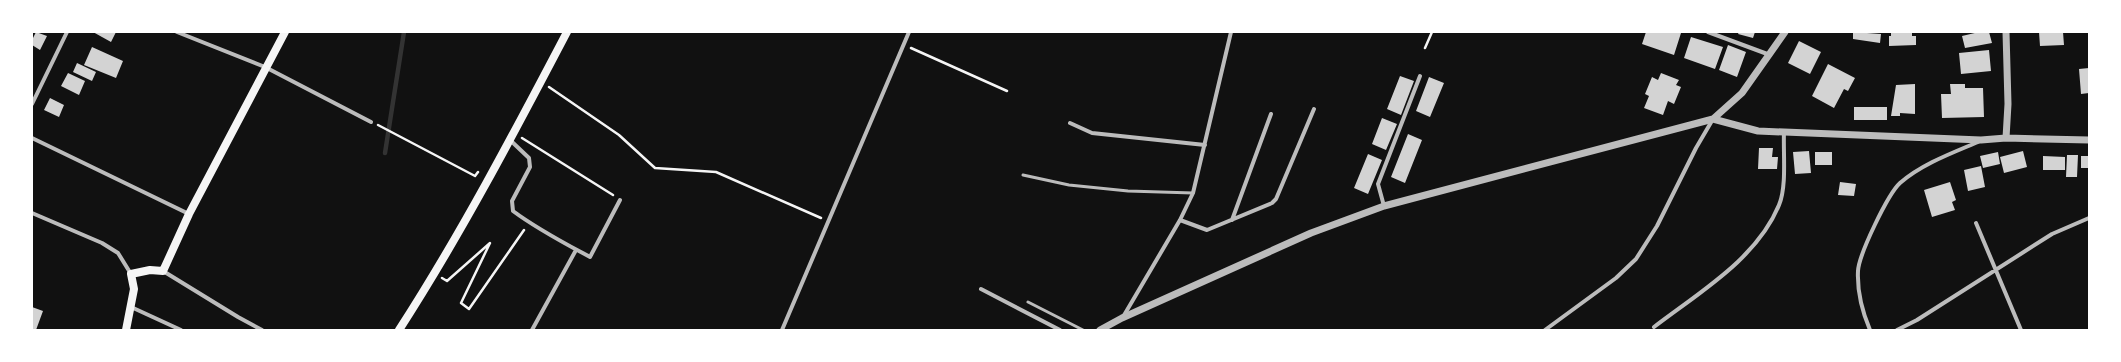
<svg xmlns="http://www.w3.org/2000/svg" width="2121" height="362" font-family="'PT Sans Narrow',sans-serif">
	<rect width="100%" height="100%" fill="#111"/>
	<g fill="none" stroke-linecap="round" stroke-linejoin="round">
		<path stroke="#333" stroke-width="4.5" d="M385,153L404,32"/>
	</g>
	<path fill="#d3d3d3" d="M36,32L47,36L40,50L32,45V40Z
		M93,32H116L111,42Z
		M1646,32L1681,33L1674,55L1642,44Z
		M1739,32H1755L1753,38L1738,34Z
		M1853,32L1881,34L1880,43L1853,39Z
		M1912,32V36H1916V45L1889,46V36H1891V33Z
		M1979,32H1989L1992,43L1965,48L1962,36Z
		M2039,32H2063L2064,45L2040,46Z
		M1691,37L1723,47L1715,69L1684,58Z
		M1799,41L1821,52L1810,74L1788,63Z
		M1728,45L1746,52L1737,77L1719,70Z
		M92,47L123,61L116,78L84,65Z
		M1989,50L1991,71L1961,74L1959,53Z
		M77,63L96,72L92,81L73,72Z
		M1828,64L1855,78L1848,91L1844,89L1834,108L1812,96Z
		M2089,68V93L2081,94L2079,69Z
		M68,73L85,81L79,95L61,86Z
		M1661,73L1679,80L1676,85L1681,87L1674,104L1668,101L1663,115L1644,108L1649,96L1645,94L1652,77L1658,80Z
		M1400,76L1414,81L1401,115L1387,109Z
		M1429,77L1444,83L1430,117L1416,111Z
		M1915,84V114L1900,113V116H1891L1896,85Z
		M1950,84H1965V88H1983L1984,117L1942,118L1941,94H1951Z
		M50,98L64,105L59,117L44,110Z
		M1854,107H1887V120H1854Z
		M1382,118L1397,124L1386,150L1372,144Z
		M1408,134L1422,140L1405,183L1391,177Z
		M1759,148H1773L1772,157H1778L1777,169H1758Z
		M1809,151L1811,173L1795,174L1793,152Z
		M2023,151L2027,167L2004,173L2000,157Z
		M1815,152H1832V165H1815Z
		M1998,152L2000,164L1983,168L1980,156Z
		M1368,154L1382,160L1368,194L1354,188Z
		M2067,155H2078L2077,177H2066Z
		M2043,156L2065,157V170H2043Z
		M2081,156H2089V168H2081Z
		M1981,166L1985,187L1968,191L1964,170Z
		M1840,182L1856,184L1854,196L1838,195Z
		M1950,182L1956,200L1952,202L1955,210L1932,217L1924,190Z
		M32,307L43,311L36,330H32Z"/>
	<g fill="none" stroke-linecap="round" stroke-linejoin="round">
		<path stroke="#f5f5f5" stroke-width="2.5" d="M911,48L1007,91
			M1425,48L1432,32
			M549,87L619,135L655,168L716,172L821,218
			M378,125L475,176L478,172
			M522,138L613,195
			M442,278L447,281L490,243L461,303L469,309L524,230"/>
		<path stroke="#bcbcbc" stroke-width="3" d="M1023,175L1069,185L1128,191L1193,193
			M1028,302L1083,330"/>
		<path stroke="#bcbcbc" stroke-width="4" d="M177,32L265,67L371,122
			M1708,32L1770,55
			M32,104L67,32
			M1070,123L1092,133L1205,145
			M32,138L189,214
			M510,140L529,158L530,167L512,201L513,211C537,229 564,243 590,257L620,200
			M1384,206L1378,184L1420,76
			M32,213L102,243L118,253L131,274
			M1180,220L1207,230L1272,203L1276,199L1314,109
			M1232,220L1271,114
			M1976,223L2021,330
			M163,271L238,317L262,330
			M981,289L1060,330
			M131,307L181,330
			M1123,317L1180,220L1193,193L1231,32
			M1654,327C1698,293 1757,259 1779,205C1787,186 1783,153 1784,132
			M532,330L576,250
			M782,330L909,32
			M1545,330L1616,278L1636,259L1657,226L1696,148L1713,119
			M1870,330C1862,311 1857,292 1858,271C1859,254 1888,194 1900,183C1922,164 1952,153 1978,142
			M1897,330L1917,320L2052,234L2089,218"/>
		<path stroke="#bcbcbc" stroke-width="7" d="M2006,32L2008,104L2006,138
			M1713,119L1742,93L1785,32
			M1100,330L1122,318L1311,233L1384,206L1713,119L1758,131L1981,140L2006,138L2089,140"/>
		<path stroke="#f5f5f5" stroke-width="8" d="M126,330L134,289L131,274L150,270L163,271L189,214L285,32
			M399,330C461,234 514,133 567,32"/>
	</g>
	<rect width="2121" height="362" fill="none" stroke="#ffffff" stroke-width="66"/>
</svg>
